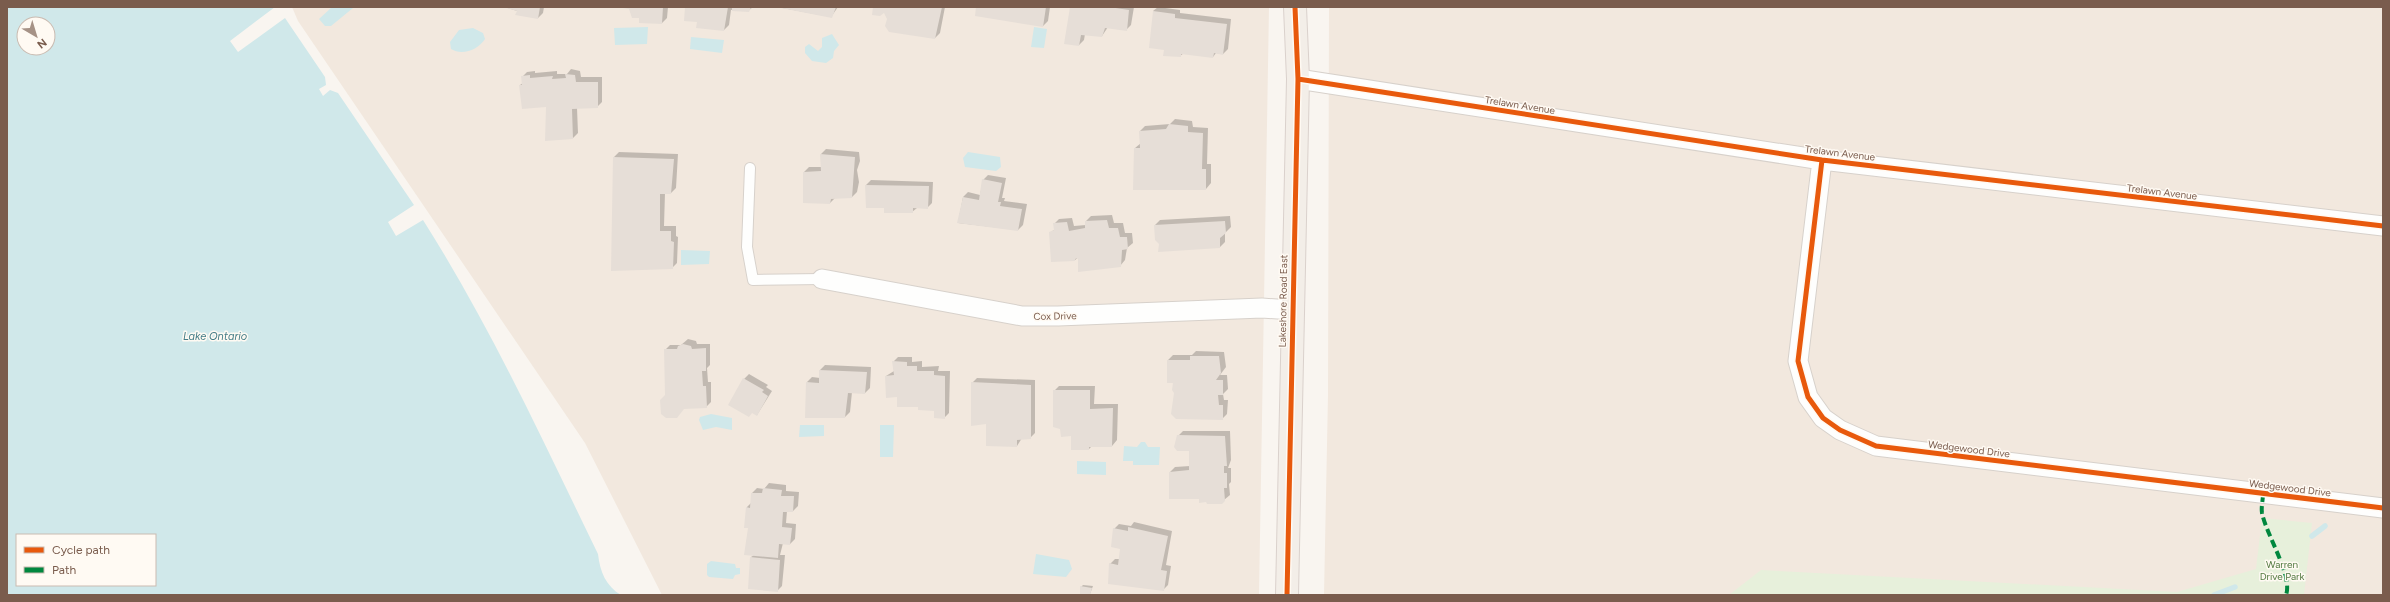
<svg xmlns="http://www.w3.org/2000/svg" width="2390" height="602" font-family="Figtree,sans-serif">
	<rect width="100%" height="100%" fill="#f9f5f0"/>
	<path fill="#f2e8de" d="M292,7H1269L1259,595H662L585,443L298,21Z
		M1329,7H2383V595H1324L1328,395Z"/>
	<path fill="#e7f0db" d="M2262,518L2312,523L2304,595H1729L1761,570L2177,592L2256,569Z"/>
	<path fill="#d0e8ea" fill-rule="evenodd" d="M7,7H275L230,41L238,52L285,18L325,77L326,85L319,89L323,96L330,90L338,93L414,205L388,222L396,236L423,220C491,327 543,441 598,554C600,572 606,586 621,595H7ZM24,24H48V48H24ZM17,535H155V585H17Z
		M332,7L353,8L331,26H325L319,19Z
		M648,27L647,44L615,45L614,28Z
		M1034,27L1047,29L1044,48L1031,47Z
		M473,28L483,33L485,39C478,50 462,56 451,49L450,42L459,30Z
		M832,34L839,45L834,51L833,58L826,63L812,61L805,53V47L809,44L818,51L822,47V38Z
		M691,37L724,40L722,53L690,49Z
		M968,152L1000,157L1001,167L996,171L965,167L963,158Z
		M681,250L710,251L709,264L681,265Z
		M711,414L732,418V430L716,427L703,430L699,420L700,417Z
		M800,425H824V436L799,437Z
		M880,425H894L893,457H880Z
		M1141,442H1145L1148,447H1160L1159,465H1133V461H1123L1124,446L1137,447Z
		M1077,461L1106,462V475L1077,474Z
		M1036,554L1069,560L1072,569L1066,577L1033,574Z
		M711,561L735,564L736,568H740V574L735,575L733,579L709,577L707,575V564Z"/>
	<path fill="#0003" d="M505,7H544L543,13L538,18Z
		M615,7H668L667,18L662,23L640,17L630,8Z
		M686,7H753L748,11L731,10L729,25L724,30L698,21Z
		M777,7H838L831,17Z
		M874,7H945L940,33L935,38L888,19L885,12Z
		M977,7H1050L1048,21L1043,26Z
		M1071,7H1134L1131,25L1126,30L1108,27L1102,36L1085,34L1084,40L1079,45Z
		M1158,7L1180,10V13L1231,19L1228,49L1223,54L1216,53L1213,57L1184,53L1180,56L1165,49L1153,11Z
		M571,69L580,71L581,77H602V102L597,107L577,108L578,133L573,138L548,106L520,85L523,83L522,77L527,72L535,71V73L557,71V74H567Z
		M1175,119L1192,121L1193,127L1208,128L1207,164H1211V183L1206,189L1135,148L1141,143L1140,131L1145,126L1170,124Z
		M826,149L859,152L860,161L857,170L859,182L857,192L852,197L835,198L830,203L804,172L809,167H822L821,154Z
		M619,152L678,154L676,188L671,193H665L664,226H676V236L678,237L677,263L672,268L614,157Z
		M988,175L1006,178L1002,198H1005L1004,201L1027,204L1023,225L1018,230L958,223L963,197L968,192L980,195L983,180Z
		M871,180L933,182L932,203L927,208H917L912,212L885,207H867L866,185Z
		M1112,215L1114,223H1123L1125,233H1132L1133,243L1127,248L1125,260L1120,266L1079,257L1075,260L1050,233L1055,229L1054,224L1059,219L1072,218L1074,226L1086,225V221L1091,216Z
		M1230,216L1231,227L1225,233V242L1220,247L1160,243L1155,225L1160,220Z
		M688,339L696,341L697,344H710V365L707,368L708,382H711V402L706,407L666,395L665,350L670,345H681Z
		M1196,351L1224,352L1226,367L1220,375H1227L1228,389L1223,394L1224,400H1228L1227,414L1222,419L1175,393L1168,360L1173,355H1192Z
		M898,357H912V362L922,361V367L939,366L938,371H950L949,413L944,418L935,410L919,406L898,396L886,376L894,371L893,362Z
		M825,365L871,367L870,388L865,393L852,392L850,412L845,417L807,382L812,377L820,378V370Z
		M749,374L768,385L766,387L772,391L757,415L744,379Z
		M977,378L1035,380V433L1030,438H1022L1017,446L987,445V423L972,383Z
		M1059,386H1095L1094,404H1118L1117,440L1112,446H1092L1089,449L1061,429L1054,391Z
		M1183,431H1230L1231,460L1228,468H1231V482L1229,484L1230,495L1224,500L1207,501L1200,498L1170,472L1175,467L1190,466V450L1178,436Z
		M769,483L786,485V491L799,492L798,506L793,511H787L786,523L796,524L795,539L790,544L783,543L780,555H785L782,586L777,591L751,557L754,555L749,527H745L747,507L751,503L752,493L757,488L764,489Z
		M1134,522L1172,531L1166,565L1171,566L1168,585L1163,590L1110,564L1115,559H1120L1122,548L1114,529L1119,524L1131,526Z
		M1083,585L1093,586L1090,594L1081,587Z"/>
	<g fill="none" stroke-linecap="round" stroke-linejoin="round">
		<path stroke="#d0e8ea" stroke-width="5.5" d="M2312,536L2325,526
			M2214,595L2235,587"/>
	</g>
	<path fill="#e6ded7" d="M503,7H540L538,19L515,15L517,11Z
		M617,7H663L662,24L639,23V18H632L629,9Z
		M685,7H728L724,31L696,28L697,22L684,21Z
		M732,7H751L749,12L732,11Z
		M776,7H836L832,18Z
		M873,7H942L935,39L889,32L885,26L887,19L884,13L880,16L872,15Z
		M976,7H1046L1043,27L975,16Z
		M1070,7H1109L1129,10L1127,31L1105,28L1102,37L1081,35L1079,46L1064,44Z
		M1153,11L1175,14V18L1227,24L1223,55L1214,53L1213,58L1181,54V57L1163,56L1164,50L1149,48Z
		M565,74L575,75L576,82H598V108L572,109L573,139L545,141L546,107L522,109L519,85H522L521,76L530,75V78L553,76L552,79L566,78Z
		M1169,124L1188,126V132L1203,133L1202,169H1206V190H1133L1134,148H1140L1139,131L1166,129Z
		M820,154L855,157L852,198L831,199L830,204L803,203V172L821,171Z
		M613,157L674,159L671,194H660V231H671V241L674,242L673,269L611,271Z
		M982,179L1002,183L998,202H1001L1000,206L1022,209L1018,231L957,223L963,197L979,200Z
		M865,185L929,186L928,209L913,208V213H884V208H866Z
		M1107,220L1109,228H1118L1120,237H1127L1128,249L1122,250L1121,267L1078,272V258L1075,259V261L1051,262L1049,232L1054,230L1053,223L1067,222L1069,231L1085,228V221Z
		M1225,221L1226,233L1220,238V248L1158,252L1159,244L1155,240L1154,225Z
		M683,344L691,346L692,349L706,348V371H702L703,386H706L707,408L684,409L677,418H666L661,414L660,400L665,395L664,349H677L678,346Z
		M1190,356H1219L1221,373L1216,380H1223V395H1218L1219,405H1223V420L1176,419L1171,414L1174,393L1172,390L1173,383H1167V360H1190Z
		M892,361L907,362V366H917V371H934V375L945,376V419L934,418V411L918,410V407H897V397L886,398L885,376L894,375Z
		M819,370L867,372L865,394L848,393L845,418H805L806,382L819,383Z
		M743,378L764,390L762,392L768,396L757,416L752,413L749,417L728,405Z
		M971,382L1031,385V439L1017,440V447L986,446V424L971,426Z
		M1053,390H1090V409L1113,408L1112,447H1089V450H1071V436L1061,437L1060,429L1053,427Z
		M1177,435L1225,436L1227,466H1224V473H1227V488H1224L1225,501L1222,504H1207L1206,502L1199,503V499H1169V472L1189,470V451H1177L1174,447Z
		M763,488L782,490L781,496H794L793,512H783L782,527L792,528L790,545L779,544L778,558L744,555L748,528H744L746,507L750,508L751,493H762Z
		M1128,527L1168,536L1161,570L1167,571L1164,591L1108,584L1109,563L1118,565L1120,549L1111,547L1113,528L1128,531Z
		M750,557L780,560L778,592L748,589Z
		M1080,586L1092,588L1090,595L1080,594Z"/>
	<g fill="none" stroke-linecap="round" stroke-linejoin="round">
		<g stroke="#d7d1cb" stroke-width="12">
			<path id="service" d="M750,168L747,247L753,280L822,279"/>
		</g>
		<g stroke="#d7d1cb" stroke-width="21">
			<path id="minor" d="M1298,79L1822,160L2383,226
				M1822,160L1798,361L1808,397L1823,418L1840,430L1876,446L2383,508
				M822,279L1022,316H1058L1262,308L1292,310"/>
		</g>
		<g stroke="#dad1cc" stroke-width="24">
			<path id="primary" d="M1287,595L1298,79L1295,7"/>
		</g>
		<use href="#service" stroke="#fefefd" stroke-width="10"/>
		<use href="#minor" stroke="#fefefd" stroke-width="19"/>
		<use href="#primary" stroke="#f3eee8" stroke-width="22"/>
		<path stroke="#00873e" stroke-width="4" stroke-dasharray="8 4" stroke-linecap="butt" d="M2263,494C2263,500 2261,507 2262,513C2266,534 2293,576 2286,595"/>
		<g stroke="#fffaf3" stroke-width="8">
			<path id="cycleway" d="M1298,79L1822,160L2383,226
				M1822,160L1798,361L1808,397L1823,418L1840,430L1876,446L2383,508
				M1287,595L1298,79L1295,7"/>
		</g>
		<use href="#cycleway" stroke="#e8590c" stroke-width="5"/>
	</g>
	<g text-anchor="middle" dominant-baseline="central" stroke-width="3" stroke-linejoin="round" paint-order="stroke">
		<g font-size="10" fill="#7a5c4d" stroke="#fffaf3">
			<text transform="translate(1520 105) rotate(9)">Trelawn Avenue</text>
			<text transform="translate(1840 153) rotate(7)">Trelawn Avenue</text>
			<text transform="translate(2162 192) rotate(7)">Trelawn Avenue</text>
			<text transform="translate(1283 301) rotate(-89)">Lakeshore Road East</text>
			<text transform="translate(1055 316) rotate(-1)">Cox Drive</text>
			<text transform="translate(1969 449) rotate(7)">Wedgewood Drive</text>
			<text transform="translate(2290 488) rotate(7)">Wedgewood Drive</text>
		</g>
		<g font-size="10" fill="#537a41" stroke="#fffaf3">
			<text x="2282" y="564">Warren<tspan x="2282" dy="12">Drive Park</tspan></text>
		</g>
		<g font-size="11" font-style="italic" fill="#437c86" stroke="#fffaf3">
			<text x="215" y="336">Lake Ontario</text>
		</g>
	</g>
	<rect width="2390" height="602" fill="none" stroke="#7a5c4d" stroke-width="16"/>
	<rect x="16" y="534" width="140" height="52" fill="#fffaf3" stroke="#cabbb1"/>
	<rect x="24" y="547" width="20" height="6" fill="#e8590c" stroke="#cabbb1"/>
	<text x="52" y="554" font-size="12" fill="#7a5c4d">Cycle path</text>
	<rect x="24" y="567" width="20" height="6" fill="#00873e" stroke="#cabbb1"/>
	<text x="52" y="574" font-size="12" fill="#7a5c4d">Path</text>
	<g transform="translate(36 36) rotate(142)"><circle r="19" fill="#fffaf3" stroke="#cabbb1"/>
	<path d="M0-3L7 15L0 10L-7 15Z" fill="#a69286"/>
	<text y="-6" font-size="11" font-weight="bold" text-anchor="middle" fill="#7a5c4d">N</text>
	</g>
</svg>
